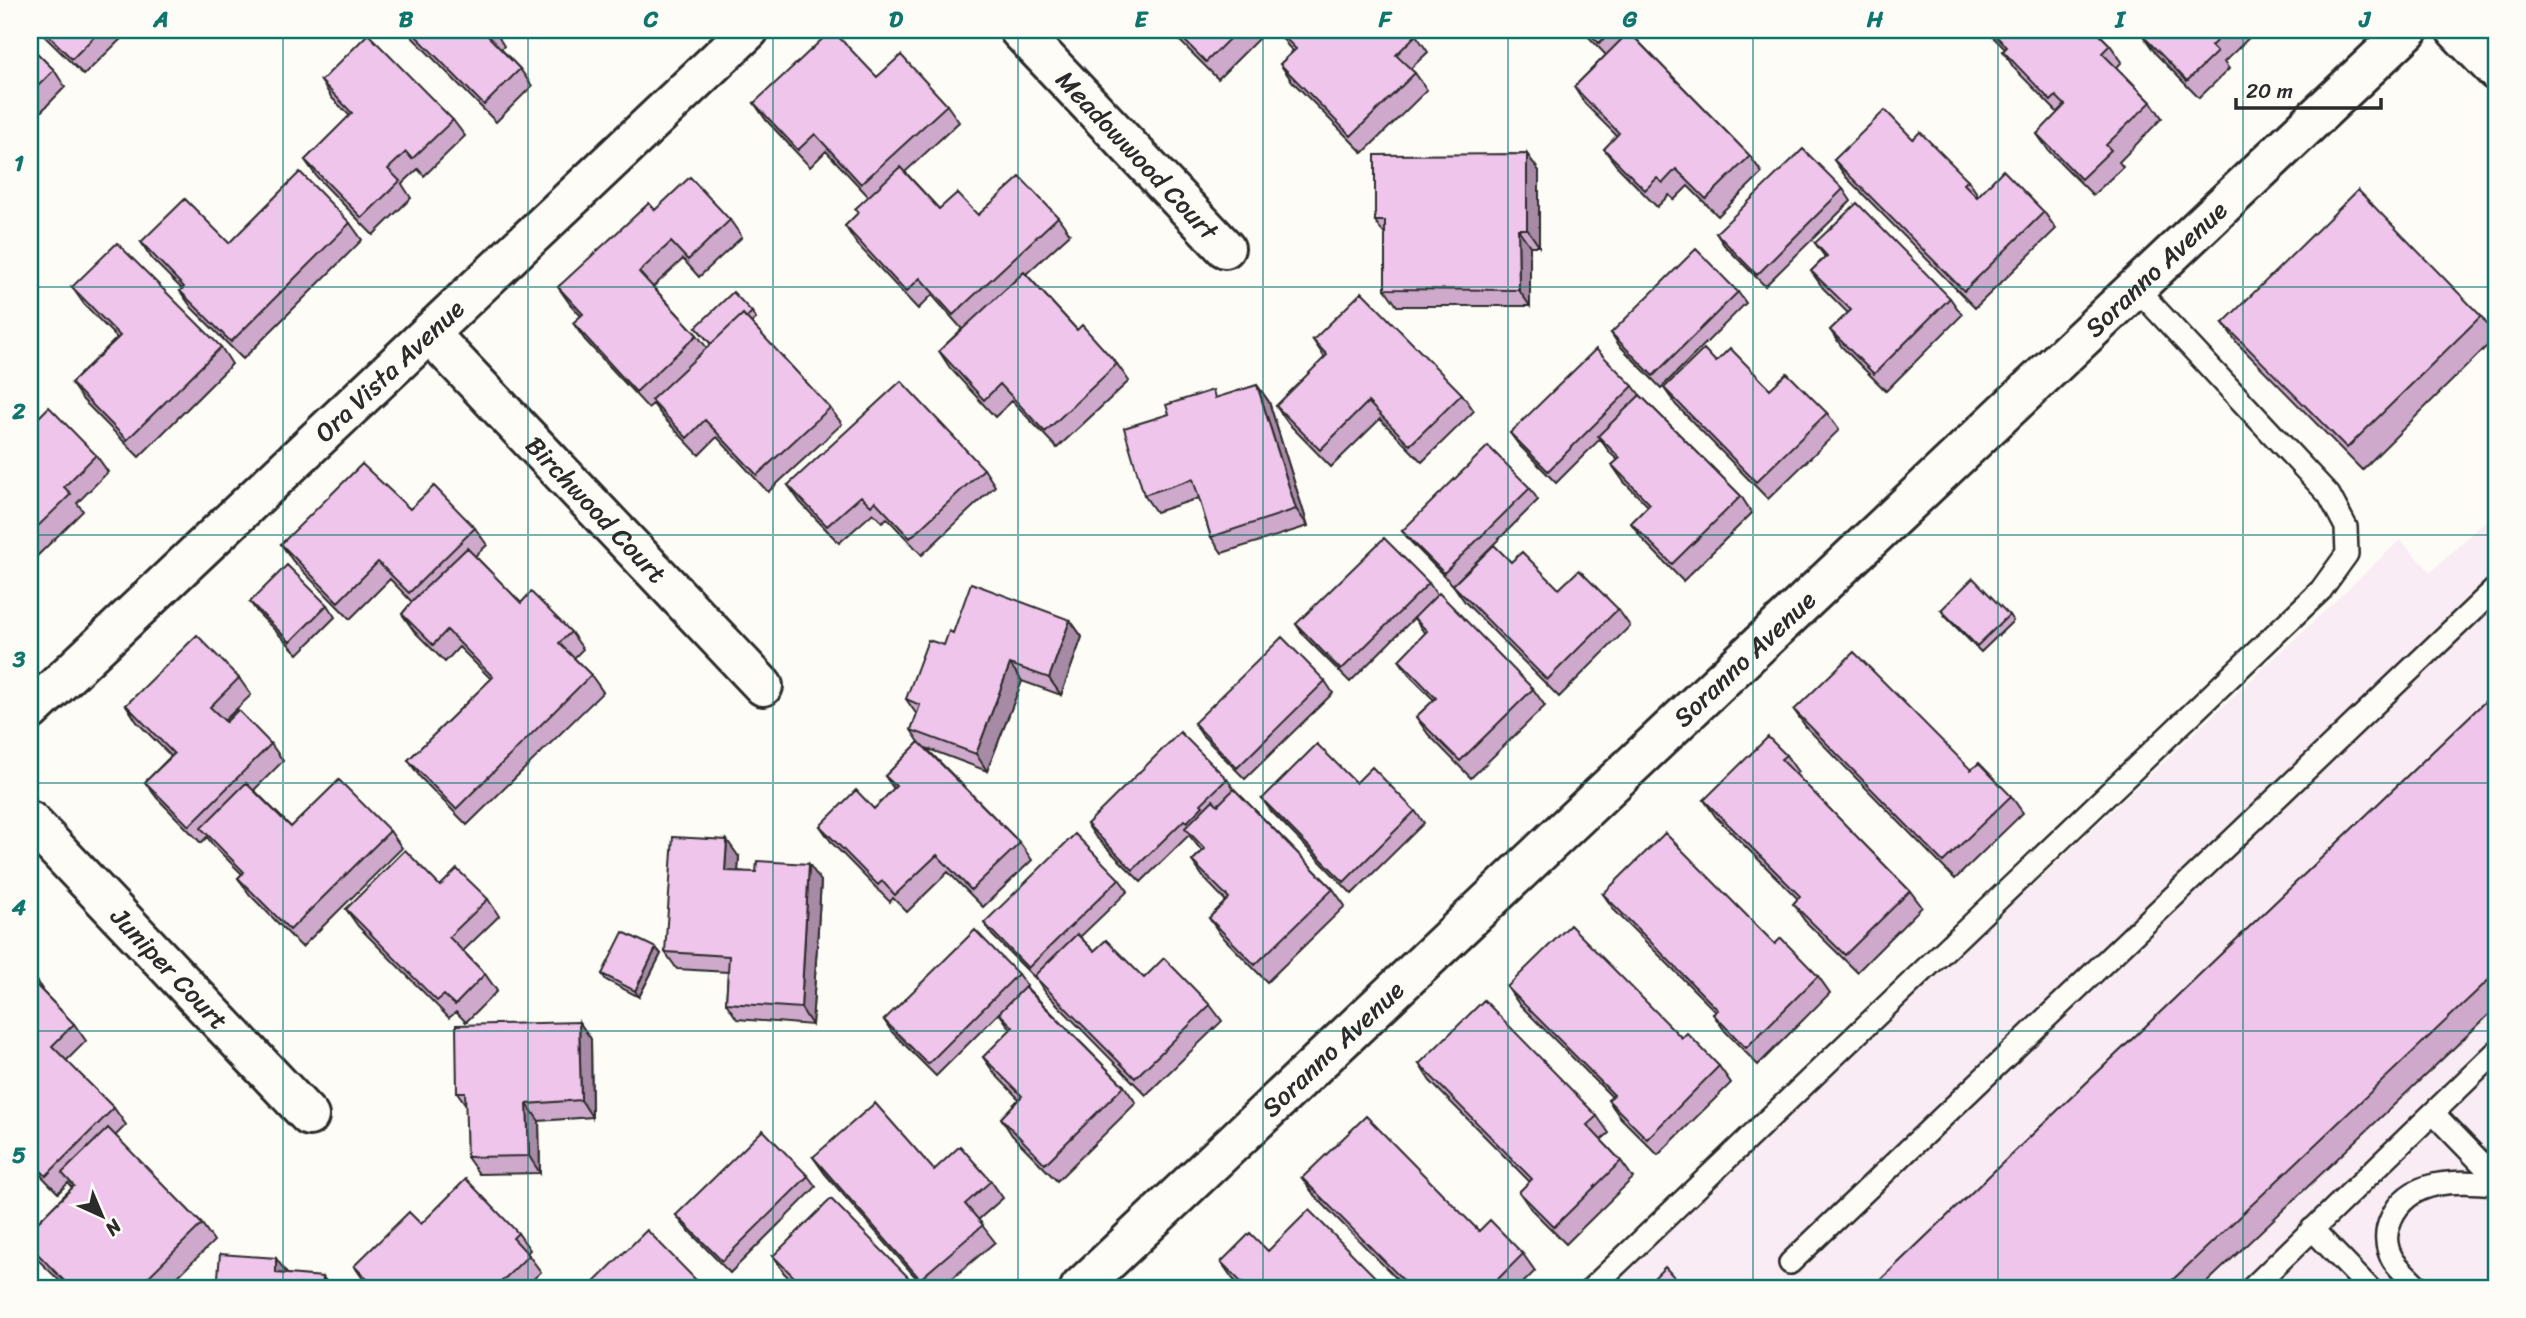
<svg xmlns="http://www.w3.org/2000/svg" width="2526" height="1318" font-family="Sriracha,sans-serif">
	<rect width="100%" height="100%" fill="#fdfcf7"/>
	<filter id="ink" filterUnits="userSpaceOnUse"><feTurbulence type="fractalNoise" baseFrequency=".0143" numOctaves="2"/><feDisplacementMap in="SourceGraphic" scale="14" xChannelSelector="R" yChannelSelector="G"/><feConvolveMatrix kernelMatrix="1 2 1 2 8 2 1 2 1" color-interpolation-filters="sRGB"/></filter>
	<g filter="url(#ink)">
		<path fill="#f9ecf4" d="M2496,511V1288H1604L2400,540L2431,572Z"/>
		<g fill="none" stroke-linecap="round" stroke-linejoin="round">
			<g stroke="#2b2b2b" stroke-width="26">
				<path id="service" d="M2433,1113L2496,1178
					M2312,1229L2369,1288
					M1790,1263L2496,588
					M1592,1288L2321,590L2347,554L2346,527L2329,495L2136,288
					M2252,1288L2496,1052
					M2419,1288C2411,1279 2400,1270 2393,1260C2385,1247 2385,1232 2391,1219C2409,1177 2458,1181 2496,1184"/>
			</g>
			<g stroke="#2b2b2b" stroke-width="44">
				<g id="minor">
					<path id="s1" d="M1019,30L1225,248"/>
					<path id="s2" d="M429,333L763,686"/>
					<path id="s3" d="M30,711L749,30"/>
					<path id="s4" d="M30,821L309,1116"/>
					<path id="s5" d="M1080,1288L2408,30"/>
				</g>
			</g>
			<g stroke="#2b2b2b" stroke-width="44">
				<path id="tertiary" d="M2456,30L2496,71"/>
			</g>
			<use href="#service" stroke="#fdfcf7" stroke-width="21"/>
			<use href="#minor" stroke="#fdfcf7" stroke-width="38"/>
			<use href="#tertiary" stroke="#fdfcf7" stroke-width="38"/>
		</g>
		<path fill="#cea9cb" stroke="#2b2b2b" stroke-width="2" d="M38,30H130L84,75Z
			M405,30H507L499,38L504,46L501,49L520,69L532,86L496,122Z
			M1169,30H1267L1218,79Z
			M1277,30L1416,35L1428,52L1410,69L1415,73L1427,90L1363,153L1292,81L1280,64L1293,51L1288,46Z
			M1582,30H1642L1634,37L1750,156L1762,173L1718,216L1688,186L1674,200L1669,195L1657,207L1616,165L1604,149L1617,136L1585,104L1574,87L1606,55Z
			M1988,30H2095L2110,45L2122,62L2117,67L2151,102L2162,118L2119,162L2123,167L2093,195L2049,151L2037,134L2058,113L2014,68L2003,51L2005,49L1993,37Z
			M2152,30H2257L2224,62L2229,69L2199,98L2156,54L2144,37Z
			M30,46L54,70L65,87L30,123Z
			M877,77L947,105L959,122L905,172L939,209L978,215L1058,217L1070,234L1026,274L1077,330L1117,364L1129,381L1057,448L1012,401L995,417L950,368L939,351L962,329L932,295L918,309L856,243L845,226L858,213L855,209L869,197L826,151L810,167L766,120L754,103Z
			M321,81L453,120L465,136L424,176L418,169L402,184L411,198L373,235L317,177L305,160L350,116L332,98Z
			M1913,139L1968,180L1978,195L2044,212L2056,229L1975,308L1846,177L1834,160Z
			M1527,154L1539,171V246H1530V306H1397L1385,289V235L1375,221Z
			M1843,189L1851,201L1765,286L1724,245L1716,233Z
			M655,210L730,220L742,237L699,277L683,259L653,287L697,335L707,348L711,344L696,327L752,312L756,319L751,323L830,408L842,424L768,492L717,437L699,455L663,417L653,404L648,408L585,340L573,323L581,316L570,304L558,287Z
			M350,223L362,240L243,359L192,308L180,291L182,289L152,259L141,242L229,243Z
			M1815,243L1950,298L1962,315L1886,391L1842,347L1830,330L1848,313L1823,288L1811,271L1825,257Z
			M72,287L221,347L232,364L139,457L83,400L71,383L117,338L84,304Z
			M1738,292L1746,303L1661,388L1619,345L1611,333Z
			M2481,316L2496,337L2362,470L2238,344L2223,323Z
			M1313,340L1462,394L1474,411L1422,462L1380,419L1331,467L1288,423L1276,406L1325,358Z
			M1716,362L1770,389L1827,413L1839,430L1768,499L1676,405L1664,388Z
			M1257,385L1269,402L1308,526L1222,553L1211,537L1199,498L1156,512L1144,495L1218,398Z
			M1633,386L1640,395L1741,496L1752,513L1683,581L1643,540L1631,523L1648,506L1624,482L1612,465L1618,460L1610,453L1600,439L1556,483L1519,445L1510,433Z
			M30,408L39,417L96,455L108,472L77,503L83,511L30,563Z
			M984,469L995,486L922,555L887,518L882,522L873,513L839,543L800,502L788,485Z
			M1530,488L1538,500L1453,585L1411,542L1402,531Z
			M410,509L475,528L487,545L475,556L521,603L571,632L583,649L574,658L591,675L603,692L467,825L420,777L408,760L491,679L459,647L445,662L414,631L402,614L412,602L390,579L350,619L293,561L281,544Z
			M1511,562L1559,589L1618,609L1630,626L1559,697L1465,602L1453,585Z
			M1429,583L1437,595L1533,689L1545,706L1471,778L1428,734L1416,717L1434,700L1411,677L1399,660L1425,634L1414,618L1350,682L1304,636L1296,624Z
			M250,602L327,605L335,617L298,654L258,613Z
			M1941,610L2009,615L2013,621L1981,652L1945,616Z
			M1070,620L1082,637L1061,695L1022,681L987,771L926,748L1020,843L1032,860L983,907L948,872L907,912L893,898L890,902L832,843L820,826L874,809L894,789L885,776L919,742L911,730L917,715L906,699L953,633Z
			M239,678L251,695L224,721L271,744L283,761L254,790L291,827L390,831L402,848L302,947L250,895L238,878L242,874L213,845L207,837L201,843L157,798L145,782L171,756L137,722L126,705Z
			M1325,681L1333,693L1245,779L1202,735L1194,723Z
			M2496,691V1008L2201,1288H1872Z
			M1794,710L1971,770L2011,796L2023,813L1955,879L1806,727Z
			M1786,755L1798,772L1795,774L1910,891L1922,907L1857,972L1805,921L1793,904L1798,899L1716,817L1704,800Z
			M1227,779L1234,789L1333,889L1345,906L1267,982L1221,935L1209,918L1226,901L1204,878L1192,861L1202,851L1189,835L1141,882L1095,836L1087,824Z
			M1262,799L1415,811L1424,823L1352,894L1271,811Z
			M739,857L738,871L821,881L812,1025L737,1019L726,1003L728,972L677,969L665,952Z
			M1119,879L1128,891L1080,937L1094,951L1144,978L1210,1005L1222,1021L1146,1095L1046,993L1037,980L992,935L984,923Z
			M440,886L488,899L499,916L463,951L485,974L497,991L466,1022L456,1012L449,1018L358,926L346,909Z
			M1603,894L1775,944L1818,976L1830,993L1758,1065L1725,1031L1713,1014L1716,1012L1615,911Z
			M656,948L661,954L639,997L606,980L602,974Z
			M30,972L42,989L41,990L74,1024L86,1041L66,1061L114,1108L126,1125L115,1136L202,1224L214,1241L166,1288H67L33,1255L30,1249V1230L72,1188L68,1183L58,1193L30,1164Z
			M1018,974L1027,986L1026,987L1124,1086L1136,1103L1057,1181L1012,1135L1001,1118L1019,1099L995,1074L983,1057L1011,1030L999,1013L936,1076L892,1032L884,1020Z
			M1507,987L1682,1038L1719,1066L1731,1083L1658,1155L1620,1117L1608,1100L1612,1097L1519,1004Z
			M579,1022L591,1039L592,1117L539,1121L540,1173L479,1174L467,1157L466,1105L457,1092Z
			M1419,1064L1597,1116L1609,1133L1601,1140L1621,1161L1633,1178L1566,1244L1531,1209L1519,1192L1530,1182L1430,1081Z
			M813,1157L934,1170L991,1181L1003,1198L978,1220L995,1242L941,1288H925L825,1174Z
			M808,1176L816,1187L730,1273L685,1227L676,1215Z
			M1302,1178L1479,1231L1523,1254L1535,1271L1518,1288H1406L1314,1195Z
			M518,1233L530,1250L527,1253L541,1272L524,1288H371L366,1283L354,1266Z
			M1268,1251L1386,1288H1242L1233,1279L1221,1262Z
			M773,1256L913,1282L917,1288H800L784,1273Z
			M696,1280L703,1288H588Z"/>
		<path fill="#a78aa5" stroke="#2b2b2b" stroke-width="2" d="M1527,154L1539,171V246L1527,229Z
			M1518,229L1530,246V306L1519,290Z
			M1257,385L1269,402L1308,526L1296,509Z
			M1070,620L1082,637L1061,695L1049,678Z
			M1010,664L1022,681L987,771L976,754Z
			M727,840L739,857L737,887L725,871Z
			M809,864L821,881L812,1025L801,1008Z
			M656,948L661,954L639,997L635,991Z
			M579,1022L591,1039L592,1117L581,1100Z
			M527,1104L539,1121L540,1173L529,1156Z
			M276,1258L288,1275L276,1273Z
			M323,1277L331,1288H322Z"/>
		<path fill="#efc5ec" stroke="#2b2b2b" stroke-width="2" d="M43,30H101L72,59Z
			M410,30H492L487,35L520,69L484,105Z
			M832,30L877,77L901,55L947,105L861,184L815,134L798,150L754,103Z
			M1174,30H1238L1206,62Z
			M1277,30H1410L1416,35L1396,55L1415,73L1351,136L1280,64L1296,49Z
			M1586,30H1613L1599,43Z
			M1990,30H2095L2110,45L2102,53L2151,102L2106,145L2111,150L2081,179L2037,134L2065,105L2056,96L2051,101L2003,51L2007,47Z
			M2152,30H2228L2211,46L2217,52L2187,81L2144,37Z
			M1629,32L1750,156L1706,199L1676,169L1663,183L1657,178L1645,190L1604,149L1619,133L1574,87Z
			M368,34L453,120L412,159L406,152L388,169L400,181L362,218L305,160L352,113L321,81Z
			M30,46L54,70L30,94Z
			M1885,110L1913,139L1920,132L1968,180L1964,184L1977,197L2003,170L2044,212L1964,291L1834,160Z
			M1803,149L1843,189L1757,275L1716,233Z
			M1527,154V229H1518L1519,290L1385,289V221H1375V155Z
			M900,167L939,209L957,193L978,215L1020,177L1058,217L953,315L920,278L906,292L845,226L858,213L855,209Z
			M300,172L350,223L231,342L180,291L184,287L141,242L185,199L229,243Z
			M690,177L730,220L688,260L671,242L639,272L697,335L636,392L573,323L583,314L558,287L649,203L655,210Z
			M2358,190L2481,316L2347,448L2223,323Z
			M1857,203L1950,298L1874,374L1830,330L1851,310L1811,271L1827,256L1815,243Z
			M117,243L221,347L127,440L71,383L120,336L72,287Z
			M1696,249L1738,292L1653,376L1611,333Z
			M1024,272L1077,330L1082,325L1117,364L1045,432L1000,384L984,400L939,351Z
			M733,292L752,312L746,318L743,314L711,344L696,327Z
			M1362,292L1462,394L1410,445L1368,402L1320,450L1276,406L1327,355L1313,340Z
			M743,314L830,408L757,475L705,420L687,438L651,400Z
			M1730,348L1770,389L1787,373L1827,413L1756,482L1664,388L1704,349L1716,362Z
			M1596,349L1633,386L1548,471L1510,433Z
			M901,381L984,469L910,538L875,501L871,506L861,496L827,526L788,485Z
			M1257,385L1296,509L1211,537L1193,479L1144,495L1124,428L1169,414L1166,405L1213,390L1215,398Z
			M1640,395L1741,496L1672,564L1631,523L1650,504L1612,465L1620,458L1598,436Z
			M49,407L96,455L64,487L71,494L30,534V408L39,417Z
			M1488,446L1530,488L1444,573L1402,531Z
			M362,464L410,509L434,486L475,528L409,593L378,562L338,602L281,544Z
			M1384,538L1429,583L1341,670L1296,624Z
			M1494,545L1511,562L1522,552L1559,589L1579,570L1618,609L1547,680L1453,585Z
			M467,548L521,603L531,592L571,632L559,643L591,675L456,809L408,760L493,677L447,630L433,645L402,614L415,598Z
			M287,565L327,605L290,642L250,602Z
			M1973,578L2009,615L1977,646L1941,610Z
			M971,583L1070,620L1049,678L1010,664L976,754L911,730L920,705L906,699L928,640L944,645L949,631L953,633Z
			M1439,593L1533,689L1460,761L1416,717L1436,698L1399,660L1427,631L1414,618Z
			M197,635L239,678L210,707L226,722L238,710L271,744L189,826L145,782L174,754L126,705Z
			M1282,637L1325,681L1237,768L1194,723Z
			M1854,652L1971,770L1979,763L2011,796L1943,862L1794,710Z
			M2496,691V973L2164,1288H1872Z
			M1180,732L1227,779L1201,804L1203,806L1187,822L1184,820L1133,870L1087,824Z
			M1768,737L1786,755L1781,759L1910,891L1845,955L1793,904L1800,896L1704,800Z
			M919,742L1020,843L971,890L937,855L895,895L882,881L878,885L820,826L856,790L874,809L896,786L885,776Z
			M1317,744L1356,783L1372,767L1415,811L1344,882L1262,799Z
			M339,780L390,831L290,930L238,878L244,872L201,828L246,783L291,827Z
			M1234,789L1333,889L1255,965L1209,918L1229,898L1192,861L1205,849L1185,828L1213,800L1218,805Z
			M1665,833L1775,944L1781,938L1818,976L1746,1048L1713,1014L1718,1010L1603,894Z
			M1075,834L1119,879L1028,968L984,923Z
			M673,837L727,840L725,871L756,872L757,861L809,864L801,1008L726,1003L729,956L665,952Z
			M405,850L440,886L457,869L488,899L449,937L485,974L455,1005L444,995L437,1001L346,909Z
			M1570,925L1682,1038L1687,1033L1719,1066L1647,1139L1608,1100L1614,1095L1507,987Z
			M975,930L1018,974L928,1064L884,1020Z
			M623,932L656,948L635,991L602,974Z
			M1077,934L1094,951L1106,940L1144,978L1164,958L1210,1005L1135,1078L1034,976Z
			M36,985L74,1024L52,1046L114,1108L46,1176L30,1159V991Z
			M1025,987L1124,1086L1045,1164L1001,1118L1022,1096L983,1057L1013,1027L999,1013Z
			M1484,1000L1597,1116L1587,1125L1621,1161L1554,1227L1519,1192L1532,1179L1419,1064Z
			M579,1022L581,1100L527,1104L529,1156L467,1157L465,1092H457L456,1025Z
			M875,1103L934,1170L960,1146L991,1181L965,1204L983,1225L920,1279L813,1157Z
			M1366,1116L1479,1231L1490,1220L1523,1254L1489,1288H1424L1419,1283L1414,1288H1411L1302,1178Z
			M108,1128L202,1224L137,1288H71L30,1246V1230L74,1186L62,1173Z
			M763,1130L808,1176L722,1261L676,1215Z
			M466,1179L518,1233L513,1238L529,1255L495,1288H376L354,1266L409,1212L421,1224Z
			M831,1199L913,1282L907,1288H805L773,1256Z
			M1309,1210L1386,1288H1247L1221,1262L1250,1233L1268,1251Z
			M647,1230L696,1280L688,1288H588Z
			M220,1254L276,1258V1273L323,1277L322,1288H217Z
			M1665,1267L1684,1288H1644Z"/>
	</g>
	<path fill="none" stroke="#0f766e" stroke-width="2" stroke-opacity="0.55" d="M283,30V1288M528,30V1288M773,30V1288M1018,30V1288M1263,30V1288M1508,30V1288M1753,30V1288M1998,30V1288M2243,30V1288M30,287H2496M30,535H2496M30,783H2496M30,1031H2496"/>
	<g text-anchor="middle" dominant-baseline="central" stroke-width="5" stroke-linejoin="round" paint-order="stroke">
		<g font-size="26" fill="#2b2b2b" stroke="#fdfcf7">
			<text stroke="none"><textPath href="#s1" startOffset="172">Meadowwood Court</textPath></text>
			<text stroke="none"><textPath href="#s5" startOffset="1482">Soranno Avenue</textPath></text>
			<text stroke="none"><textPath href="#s3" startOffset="495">Ora Vista Avenue</textPath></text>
			<text stroke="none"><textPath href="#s2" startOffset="243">Birchwood Court</textPath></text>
			<text stroke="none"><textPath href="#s5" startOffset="915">Soranno Avenue</textPath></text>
			<text stroke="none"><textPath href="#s4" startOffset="203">Juniper Court</textPath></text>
			<text stroke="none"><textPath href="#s5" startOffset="348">Soranno Avenue</textPath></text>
		</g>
	</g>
	<rect width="2526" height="1318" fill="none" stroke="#fdfcf7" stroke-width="77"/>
	<g transform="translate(102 1216) rotate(136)" stroke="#fdfcf7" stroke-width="5" paint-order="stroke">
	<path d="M0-5L12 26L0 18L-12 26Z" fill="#2b2b2b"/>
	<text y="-10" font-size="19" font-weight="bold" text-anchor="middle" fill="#2b2b2b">N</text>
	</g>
	<path d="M2236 98v10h145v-10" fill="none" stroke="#2b2b2b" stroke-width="3.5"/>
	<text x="2246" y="98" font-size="21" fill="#2b2b2b" stroke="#fdfcf7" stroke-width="5" paint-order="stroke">20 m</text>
	<rect x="38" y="38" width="2450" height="1242" fill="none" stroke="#0f766e" stroke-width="2.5"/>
	<g font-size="23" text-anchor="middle" font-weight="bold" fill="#0f766e">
		<text x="161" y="27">A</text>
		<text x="406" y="27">B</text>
		<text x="651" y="27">C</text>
		<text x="896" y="27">D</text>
		<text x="1141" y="27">E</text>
		<text x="1385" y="27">F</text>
		<text x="1630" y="27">G</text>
		<text x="1875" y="27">H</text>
		<text x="2120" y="27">I</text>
		<text x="2365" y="27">J</text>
		<text x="19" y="171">1</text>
		<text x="19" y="419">2</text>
		<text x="19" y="667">3</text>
		<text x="19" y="915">4</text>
		<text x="19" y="1163">5</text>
	</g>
</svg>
